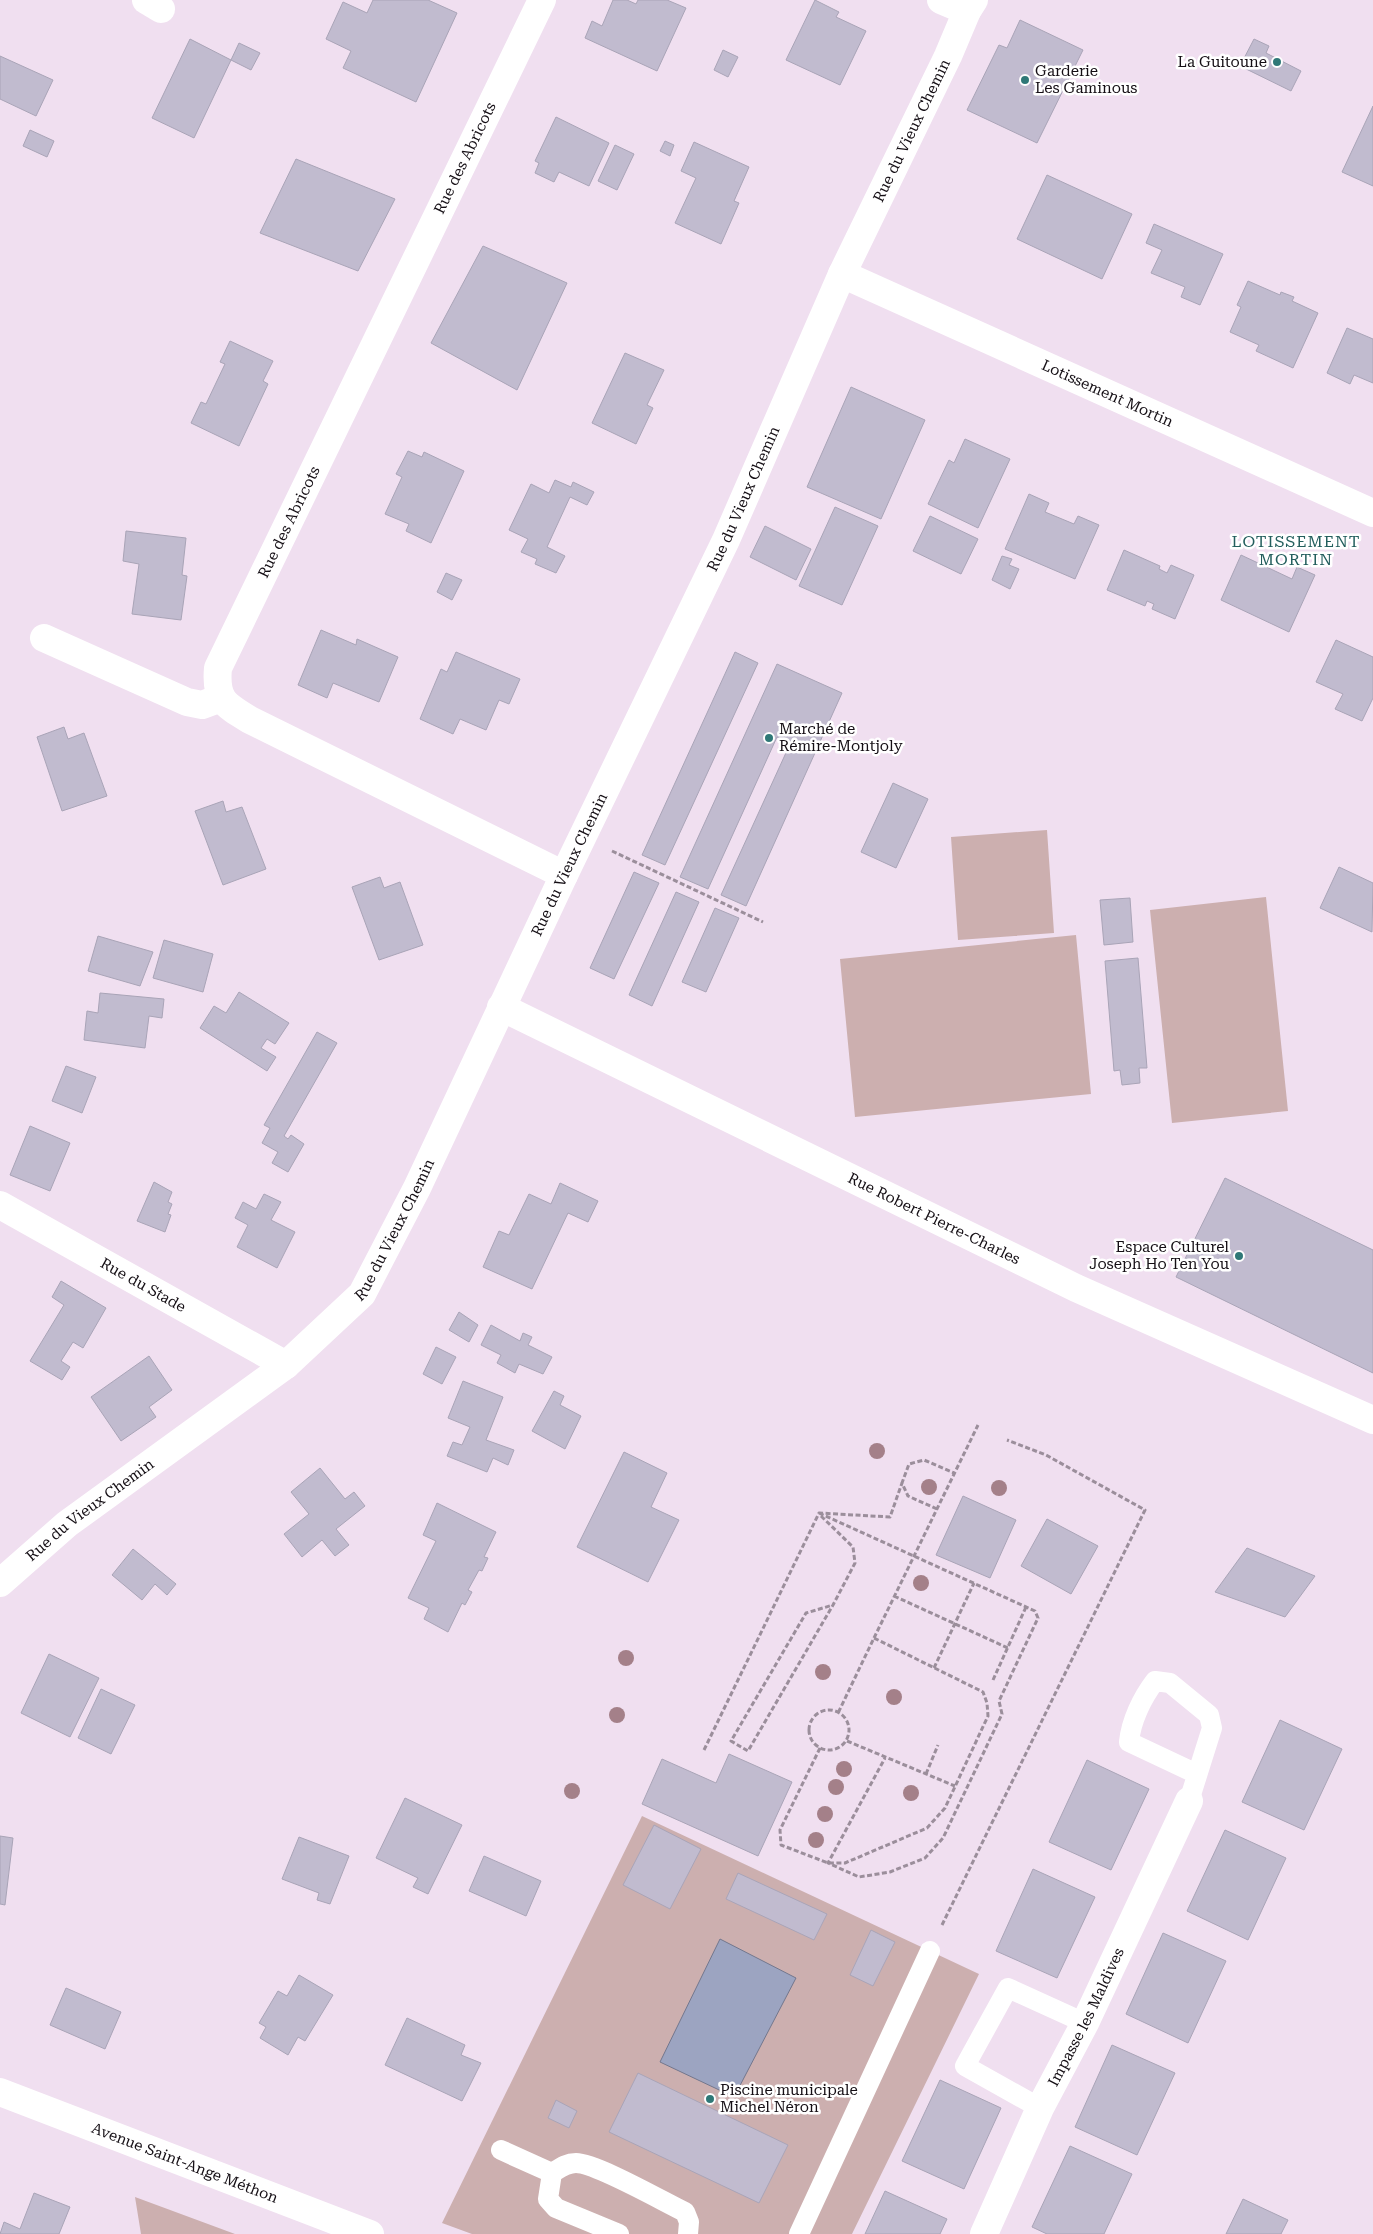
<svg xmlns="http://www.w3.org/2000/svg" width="1373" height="2234" font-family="'Roboto Serif',serif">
	<rect width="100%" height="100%" fill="#f0dff0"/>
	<path fill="#ccafaf" d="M1047,830L1054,933L958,940L951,837Z
		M1266,897L1288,1111L1172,1123L1150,910Z
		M1076,935L1091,1094L855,1117L840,959Z
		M642,1816L979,1974L852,2234H472L442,2223Z
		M135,2197L235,2234H141Z"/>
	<path fill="#9ca4c1" stroke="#73778d" d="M720,1939L796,1978L734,2097L660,2062Z"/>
	<path fill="#c1bbcf" stroke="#a9a4b7" d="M373,0H428L457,13L416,102L343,68L351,51L326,39L343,2L367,13Z
		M613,0H627L636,4L638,0H667L686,8L657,71L585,38L592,21L602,26Z
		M815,0L839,12L836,17L866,31L840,85L786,60Z
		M1020,20L1083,50L1037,143L967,110L999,45L1007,48Z
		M190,39L231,60L194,138L152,118Z
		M1254,39L1269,46L1266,53L1301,71L1291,91L1240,66Z
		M239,43L260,53L251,70L231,60Z
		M723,50L738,57L728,77L714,70Z
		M0,56L53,80L36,116L0,99Z
		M1373,106V186L1342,172Z
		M556,117L609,143L589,186L559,172L554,182L535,173L539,163L535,161Z
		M30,130L54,141L47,157L23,146Z
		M665,141L674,145L670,156L660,151Z
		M694,142L749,167L734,201L739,203L721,244L675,223L696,178L681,171Z
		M615,145L634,154L617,190L598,181Z
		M296,159L395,199L358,271L260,233Z
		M1047,175L1132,214L1102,279L1017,239Z
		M1154,224L1223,254L1200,305L1181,297L1185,287L1151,273L1162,250L1146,243Z
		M483,246L567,283L517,390L431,343Z
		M1248,281L1280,295L1281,292L1294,297L1292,301L1318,313L1293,368L1256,351L1259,345L1230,332L1241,307L1237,305Z
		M1347,328L1373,339V383L1354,375L1350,384L1327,373Z
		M230,341L273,361L263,381L268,384L239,446L191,423L201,402L206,404L225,364L220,362Z
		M625,353L664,370L647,405L653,408L636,444L592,423Z
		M851,387L925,420L881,519L807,487Z
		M965,439L1010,459L978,528L928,504L949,460L954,463Z
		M408,451L422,457L424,452L464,471L431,543L406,531L409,524L385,514L402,477L396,474Z
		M555,480L571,487L573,482L594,492L587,505L570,497L547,547L565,556L556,573L535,564L537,559L521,552L528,539L509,530L531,484L549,493Z
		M1029,494L1049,503L1045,512L1074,524L1078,516L1099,525L1075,579L1005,549Z
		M835,507L878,526L842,605L799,586Z
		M930,516L978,539L961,574L913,551Z
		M765,526L811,549L796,580L750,557Z
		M126,531L186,538L182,575L187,576L181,620L132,614L139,564L123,561Z
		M1124,550L1160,566L1159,569L1167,573L1171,565L1194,575L1175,619L1152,609L1154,604L1147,601L1145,606L1107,590Z
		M1241,555L1292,579L1297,567L1315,575L1289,632L1221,600Z
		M1002,556L1012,559L1009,565L1019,569L1010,589L992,580Z
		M446,573L462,580L452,600L437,592Z
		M321,630L356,645L357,639L398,657L379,702L333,683L327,698L298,685Z
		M1336,640L1373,657V698L1362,721L1335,709L1343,694L1316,682Z
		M456,652L520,679L509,704L499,700L486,730L460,719L453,734L420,719L441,669L447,672Z
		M735,652L758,663L665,865L642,855Z
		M777,664L842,693L746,906L721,895L790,744L777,737L708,889L680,877Z
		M64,727L68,739L84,733L107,796L62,811L37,737Z
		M893,783L928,799L896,868L861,852Z
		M223,801L226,812L242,807L266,869L223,885L195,811Z
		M1339,867L1373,883L1372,932L1320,908Z
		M634,872L659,883L614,979L590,968Z
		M380,877L384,888L400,882L423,945L379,960L352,887Z
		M676,892L699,902L652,1006L629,995Z
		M1130,898L1133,942L1104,945L1100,900Z
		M715,908L739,918L706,992L682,982Z
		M98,936L153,952L140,986L88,971Z
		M164,940L213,954L203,992L153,978Z
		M1138,958L1147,1068H1139L1140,1083L1122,1085L1120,1070L1114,1071L1105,961Z
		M239,992L289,1023L275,1044L267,1039L261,1048L276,1057L267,1071L200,1028L214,1006L226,1013Z
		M100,993L164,999L162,1018L149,1016L145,1048L84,1040L87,1011L98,1013Z
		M317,1032L337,1043L284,1136L288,1139L291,1135L304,1144L288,1172L272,1163L278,1152L262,1143L270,1128L264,1125Z
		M66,1066L96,1077L82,1113L52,1101Z
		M30,1126L70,1143L50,1191L10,1175Z
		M1225,1178L1373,1250V1373L1176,1277Z
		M154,1182L172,1192L168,1202L172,1204L168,1214L171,1215L165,1232L137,1221Z
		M560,1183L598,1201L588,1222L568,1213L532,1289L483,1267L499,1231L509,1235L529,1194L551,1204Z
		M264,1194L281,1202L271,1220L295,1232L277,1268L237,1247L248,1225L235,1218L243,1202L256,1209Z
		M61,1281L106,1308L83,1348L73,1342L61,1361L70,1367L62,1380L30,1361L64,1305L52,1297Z
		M459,1312L478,1325L469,1342L449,1330Z
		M491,1325L520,1341L523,1333L532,1337L528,1345L552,1357L543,1374L519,1364L515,1373L497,1363L501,1355L481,1345Z
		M436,1347L456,1357L442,1384L423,1374Z
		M149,1356L172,1390L149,1407L156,1417L121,1441L91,1397Z
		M463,1381L503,1397L486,1440L514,1450L508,1465L493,1458L487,1472L447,1456L453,1442L462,1445L470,1427L448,1418Z
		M554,1391L564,1396L560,1405L581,1416L565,1449L532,1431Z
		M624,1452L667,1473L651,1507L679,1520L648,1582L577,1547Z
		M320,1468L345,1499L354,1492L365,1506L336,1529L349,1545L335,1556L322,1540L302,1557L284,1534L309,1514L291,1492Z
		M963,1496L1016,1520L990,1578L936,1555Z
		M437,1503L496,1532L484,1557L488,1558L482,1571L479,1570L468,1590L472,1592L465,1605L462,1603L448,1632L424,1619L429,1608L408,1598L436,1541L423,1535Z
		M1047,1519L1098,1546L1071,1594L1021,1566Z
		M1247,1548L1315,1576L1285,1617L1215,1592Z
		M133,1549L176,1584L167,1595L155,1584L142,1600L112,1575Z
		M49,1654L99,1678L70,1737L21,1713Z
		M101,1689L135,1705L111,1754L78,1738Z
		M1280,1720L1342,1749L1304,1830L1242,1802Z
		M729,1754L792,1782L758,1856L642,1804L662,1759L716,1783Z
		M1087,1760L1149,1789L1111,1870L1049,1842Z
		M405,1798L462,1825L428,1894L413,1887L418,1878L376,1858Z
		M654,1825L701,1849L670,1909L623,1885Z
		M1225,1830L1286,1858L1248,1940L1187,1911Z
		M0,1836L13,1838L5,1905L0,1904Z
		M299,1837L349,1856L330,1904L317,1900L319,1893L282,1879Z
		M484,1856L541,1881L526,1916L469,1891Z
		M1033,1869L1095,1897L1057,1978L996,1951Z
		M738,1873L827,1914L814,1940L726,1899Z
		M871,1930L895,1942L873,1986L850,1975Z
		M1163,1933L1226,1961L1188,2043L1126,2014Z
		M299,1975L333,1995L305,2041L298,2037L288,2055L260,2038L266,2027L259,2023L278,1991L287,1996Z
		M66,1988L121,2012L105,2049L50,2025Z
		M407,2018L465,2045L461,2055L481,2063L462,2101L385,2065Z
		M1112,2045L1175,2073L1137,2155L1075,2127Z
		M638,2073L788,2145L759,2203L609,2132Z
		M940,2080L1001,2108L964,2189L902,2161Z
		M556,2100L577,2111L569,2128L548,2118Z
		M1070,2146L1132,2174L1104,2234H1047L1032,2227Z
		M885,2191L947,2219L940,2234H865Z
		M34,2193L70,2207L59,2234H0L4,2222L20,2229Z
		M1243,2199L1288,2220L1281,2234H1226Z"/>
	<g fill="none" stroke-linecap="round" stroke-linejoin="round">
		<path stroke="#9b8e9b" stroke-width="3" stroke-dasharray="5 2.5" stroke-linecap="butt" d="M612,851L763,922
			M937,1509L908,1496L902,1483L909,1464L924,1460L954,1473
			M819,1513L1035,1611L1038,1618L999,1701L1002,1714L943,1838L925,1858L890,1872L859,1877L828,1863L885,1758
			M821,1516L853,1547L855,1563L833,1605L748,1751L731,1741L806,1613L833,1605
			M894,1596L1008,1648
			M874,1638L978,1425
			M934,1668L974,1583
			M993,1680L1026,1607
			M809 1730a20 20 0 1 1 40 0a20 20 0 1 1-40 0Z
			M847,1741L955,1786
			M820,1748L780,1830L781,1845L828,1863H845L927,1828L945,1808L988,1716L987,1703L983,1692L874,1638L839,1711
			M704,1750L819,1513L890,1517L902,1483
			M926,1774L938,1745
			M942,1925L1145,1510L1046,1455L1007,1440"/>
		<path stroke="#fff" stroke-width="20" d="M1189,1801L1212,1728L1209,1715L1170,1683L1155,1681C1142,1698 1131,1721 1129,1742L1197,1774
			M1040,2108L965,2066L1008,1988L1085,2023
			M501,2150L552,2173
			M619,2234L556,2208L548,2199L552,2173C560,2168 566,2163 576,2163C596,2163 664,2202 685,2212L689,2222L688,2234
			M799,2234L930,1951"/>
		<g stroke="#fff" stroke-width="28">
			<path d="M146,0L161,9"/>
			<path d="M542,0L218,668C215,700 225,705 250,720L564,875"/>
			<path d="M941,0L967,11"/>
			<path id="s1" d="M842,274L1373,513"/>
			<path d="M44,638L187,702L202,705L221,698"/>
			<path id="s2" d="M501,1007L1076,1288L1373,1420"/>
			<path id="s3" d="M0,1205L286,1365"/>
			<path id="s4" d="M0,1583L67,1524L286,1365L362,1294L417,1188L564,875L726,540L842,274L948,56L967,11L974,0"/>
			<path id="s5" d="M0,2092L370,2234"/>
			<path id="s6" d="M984,2234L1040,2108L1085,2023L1189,1801"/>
		</g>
	</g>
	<g fill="#a48089">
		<circle cx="877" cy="1451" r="8"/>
		<circle cx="929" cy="1487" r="8"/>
		<circle cx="999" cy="1488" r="8"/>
		<circle cx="921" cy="1583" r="8"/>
		<circle cx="626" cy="1658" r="8"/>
		<circle cx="823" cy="1672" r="8"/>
		<circle cx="894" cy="1697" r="8"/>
		<circle cx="617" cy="1715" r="8"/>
		<circle cx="844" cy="1769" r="8"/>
		<circle cx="836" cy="1787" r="8"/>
		<circle cx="572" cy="1791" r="8"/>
		<circle cx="911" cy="1793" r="8"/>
		<circle cx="825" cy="1814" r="8"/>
		<circle cx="816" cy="1840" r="8"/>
	</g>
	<g fill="#2f7877" stroke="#fff" stroke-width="2">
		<circle cx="1277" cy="62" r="5"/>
		<circle cx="1025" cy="80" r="5"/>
		<circle cx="769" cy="738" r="5"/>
		<circle cx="1239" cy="1256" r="5"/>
		<circle cx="710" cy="2099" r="5"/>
	</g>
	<g text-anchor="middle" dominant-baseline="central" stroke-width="5" stroke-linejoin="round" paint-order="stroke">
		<g font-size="15" fill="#140e14" stroke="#fff" text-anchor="start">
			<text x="1267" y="62" text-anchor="end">La Guitoune</text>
			<text x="1035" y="71">Garderie<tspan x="1035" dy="17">Les Gaminous</tspan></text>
			<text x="779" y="729">Marché de<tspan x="779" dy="17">Rémire-Montjoly</tspan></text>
			<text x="1229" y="1247" text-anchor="end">Espace Culturel<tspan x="1229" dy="17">Joseph Ho Ten You</tspan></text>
			<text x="720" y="2090">Piscine municipale<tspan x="720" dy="17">Michel Néron</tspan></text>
		</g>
		<g font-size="15" fill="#140e14" stroke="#fff">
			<text stroke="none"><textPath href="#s4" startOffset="1751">Rue du Vieux Chemin</textPath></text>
			<text transform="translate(465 158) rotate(-64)">Rue des Abricots</text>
			<text stroke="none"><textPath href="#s1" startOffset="291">Lotissement Mortin</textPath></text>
			<text stroke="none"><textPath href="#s4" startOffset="1346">Rue du Vieux Chemin</textPath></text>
			<text transform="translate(289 522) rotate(-64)">Rue des Abricots</text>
			<text stroke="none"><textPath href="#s4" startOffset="941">Rue du Vieux Chemin</textPath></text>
			<text stroke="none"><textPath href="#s2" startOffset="482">Rue Robert Pierre-Charles</textPath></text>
			<text stroke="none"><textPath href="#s4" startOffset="536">Rue du Vieux Chemin</textPath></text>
			<text stroke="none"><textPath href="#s3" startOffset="164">Rue du Stade</textPath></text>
			<text stroke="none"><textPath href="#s4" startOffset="116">Rue du Vieux Chemin</textPath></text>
			<text stroke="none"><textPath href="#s6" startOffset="240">Impasse les Maldives</textPath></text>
			<text stroke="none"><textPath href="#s5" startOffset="198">Avenue Saint-Ange Méthon</textPath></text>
		</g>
		<g font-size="16" letter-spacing="1" fill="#235e5d" stroke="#fff">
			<text x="1296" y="541">LOTISSEMENT<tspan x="1296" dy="18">MORTIN</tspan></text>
		</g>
	</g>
</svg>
